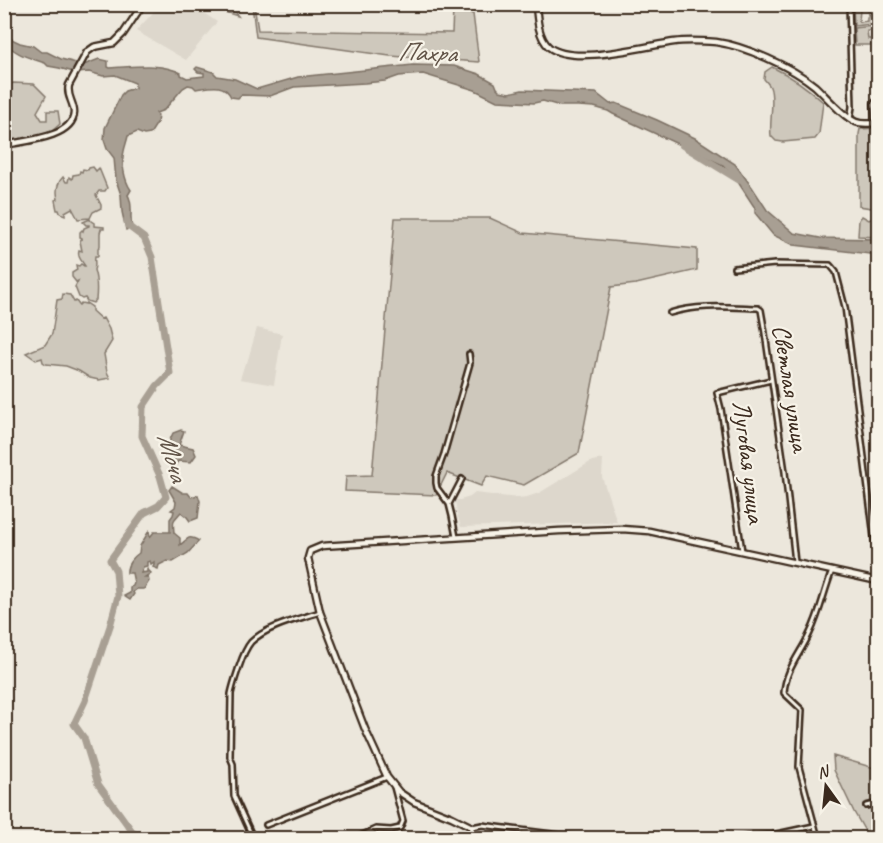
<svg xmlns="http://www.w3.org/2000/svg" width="883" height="843" font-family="Caveat,sans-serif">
	<rect width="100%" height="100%" fill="#ece7dc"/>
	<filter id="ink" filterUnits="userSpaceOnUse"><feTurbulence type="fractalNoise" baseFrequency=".0167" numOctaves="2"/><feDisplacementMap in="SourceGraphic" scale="12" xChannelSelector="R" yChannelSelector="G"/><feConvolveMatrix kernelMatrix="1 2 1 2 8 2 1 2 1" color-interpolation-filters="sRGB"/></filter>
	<g filter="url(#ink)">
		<path fill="#ddd7cc" d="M160,5H192L217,22L186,60L136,31Z
			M257,328L282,334L274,385L240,379L245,363H247Z
			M603,459L602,477L617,522L461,527L457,514L455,500H460L470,497L475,493L518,498L527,497L539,493L592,461Z"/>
		<path fill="#cec8bc" stroke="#84796d" stroke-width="1.5" d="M202,5C218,4 227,2 238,16Z
			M252,5H254L258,30L452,33L453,9L473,14L479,62L390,56L256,37Z
			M853,5H870L871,14L868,15L867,9L860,10L859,21L860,22L867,21V17L871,16L872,24L854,26Z
			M874,26L875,31L873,30L867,31L868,39H878V45H855L854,28Z
			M772,67C791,76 807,87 823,102L819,134L815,139L783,142L776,141L771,136C769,123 775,98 770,87C770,86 765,80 764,79L765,72Z
			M13,83L34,84L46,96L37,112L42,120H47V111H58L60,124L51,132L5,144L4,88Z
			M878,128V209L859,206V134L860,129Z
			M93,167L96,171L99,168L107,188L105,191H99L96,195L101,205V208L93,212L90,218L78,219L72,208L65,212V215L60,213L59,210H57L55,200L58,199C56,191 57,183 63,177L66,182H68L69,177L72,179L73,175L79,174L80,171L82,172L83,169L88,170L89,168Z
			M862,216L869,220L873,218H878V237L858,236L859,220Z
			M395,218H490L523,233L697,249V270L636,284L611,287L579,453L524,485L487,476L481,486L447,473L436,495L345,491L346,476L372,475Z
			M90,219L91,221L94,223V226L104,227V229H101L100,233V246L98,248V256H95C94,261 96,265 94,270C97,279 97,290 96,300L93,303L87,301L85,298L82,299L79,297L75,287L78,281L76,282L72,277V273L77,270L76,265L79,266L81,264L84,266H85C82,261 77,257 79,250L82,251L80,241L82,238L80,237V232L82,230L83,231L84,228L89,226V225H86L83,222Z
			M63,294L70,295L74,302L76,301L79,305L81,303L86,304V303L92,307V311L101,319L103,318L109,329L112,341L104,354L107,372L110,378L99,380L90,378L79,371L66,366L46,364L43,362L42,358L36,360L26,353L45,345L52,334L57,300L62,299Z
			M833,756L878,769V838H869L854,812L834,770Z"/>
		<path fill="#a89f93" stroke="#7c7064" stroke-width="1.5" d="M5,36L20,43L33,46L41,52H47L61,59L84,65L99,59L108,61V67L110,68C133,67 160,62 181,73V75L187,78L204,76V73L198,72L195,69L197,67L213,72L217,76L235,79L257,89L298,77L413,65L454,66L479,74L495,83L497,88L500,91L509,93L522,90L596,93L610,104L616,103L657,120L695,138L735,164L752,187L767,210L794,233L820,238L878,239V255L794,245L773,235L755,213V208L738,182L723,165L613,114L608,111L594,107L578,106H560L543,101L534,103L497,101L475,90L423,74L399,76L385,81L365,83L294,87L270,96L241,95L238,98L231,97C224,82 210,87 196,89L193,86L188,85L183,88L164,110L156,113L158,115L157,123L150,134L144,135L137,132L128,136C127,141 125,146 124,151C121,162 124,180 131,190L128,195C134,205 129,216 132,227L126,230L122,212L121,195L116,180L114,158L107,149L104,140L105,128L121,95L125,91L135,88V83L115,75L103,76L89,72L77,73L59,68L48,66L45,63C26,57 21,56 5,44Z
			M181,430L184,431L179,445L193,448L196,455L191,462L178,461L175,466L170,468L165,451L173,433Z
			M172,486L183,493H188L191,497L198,495L200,501L198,518L190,521L187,517L181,512C172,522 173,519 174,533L180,538V545C189,538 188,535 199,541L188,553L173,562L167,561L159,565L158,569L153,567L154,565V562L151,564L150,561L147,562V566L143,567L141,573L147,572V569L151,573L145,577H148L149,581L144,589H137L133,592L134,594L130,600L124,596L130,593V587L133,586L134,583L132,573H127C126,565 133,557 139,553L140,546L149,531L150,537L154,532H170V519L173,515L174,511L171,510L175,507L176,502L169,490Z"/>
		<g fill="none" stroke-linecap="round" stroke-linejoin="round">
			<path stroke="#a89f93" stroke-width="7" d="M682,145L739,180
				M127,220L128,226L144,238L152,257L170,373L157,386L143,407L142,436L160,476L166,497L158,506L144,513L110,560L116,571L118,596L110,626L85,701L74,724L84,738L98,784L137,838"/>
			<g stroke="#3b2a1e" stroke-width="8">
				<path id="street" d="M849,4L852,107L850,119
					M875,123L874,103L878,99
					M734,268L775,264L830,265L836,272L845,307L878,568
					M670,313C698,304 729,307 758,308L761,310L765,333L785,472L795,562
					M449,504L437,488L436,483V476L444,454L470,363L469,354
					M456,537L452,516L449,504L462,479
					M742,551L721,409L717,393L771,380
					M866,806L878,803
					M266,825L387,777
					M253,838L234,796L233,764L230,757L231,694C233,684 236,676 239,667C242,658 245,649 251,642C267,626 299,619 320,612
					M356,838L376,829L391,830L400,828L403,821L394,787
					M470,838L472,827L482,825L583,838
					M727,838L772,835L814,826
					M818,838L799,767L802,710L784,693C785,670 801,653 810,633C820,613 824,591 832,571"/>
			</g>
			<g stroke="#3b2a1e" stroke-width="9">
				<path id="secondary" d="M536,4C537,18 538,37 549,47C573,66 645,46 674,42C687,40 703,41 716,42C745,46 792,67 815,86C826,96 843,117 856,122C863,125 871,123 878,123
					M4,145C23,141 73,138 74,113C74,102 66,96 69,85L87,52L94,47L114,43L123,34L143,4
					M472,827L452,817L414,802L399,792L387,777L365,729L320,612L308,558L310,551L322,546L559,531L622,529L649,531L878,581"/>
			</g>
			<use href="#street" stroke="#f7f3e8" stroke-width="3"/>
			<use href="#secondary" stroke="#f7f3e8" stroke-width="4.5"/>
		</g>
	</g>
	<g text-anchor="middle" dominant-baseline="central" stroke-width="4.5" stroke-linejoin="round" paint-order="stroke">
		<g font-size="26" fill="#3b2a1e" stroke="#f7f3e8">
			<text transform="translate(791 388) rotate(81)">Светлая улица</text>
			<text transform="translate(749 462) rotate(83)">Луговая улица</text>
		</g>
		<g font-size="27" font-style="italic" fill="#615347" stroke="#f7f3e8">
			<text transform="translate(427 52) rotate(2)">Пахра</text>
			<text transform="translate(173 457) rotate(73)">Моча</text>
		</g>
	</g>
	<rect width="883" height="843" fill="none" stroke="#f7f3e8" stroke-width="24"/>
	<rect x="12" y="12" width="859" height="819" fill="none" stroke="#3b2a1e" stroke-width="2" filter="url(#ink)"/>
	<g transform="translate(826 786) rotate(345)" stroke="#f7f3e8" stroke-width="4.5" paint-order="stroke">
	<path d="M0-4.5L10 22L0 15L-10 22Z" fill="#3b2a1e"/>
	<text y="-9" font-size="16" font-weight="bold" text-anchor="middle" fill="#3b2a1e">N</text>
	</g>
</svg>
